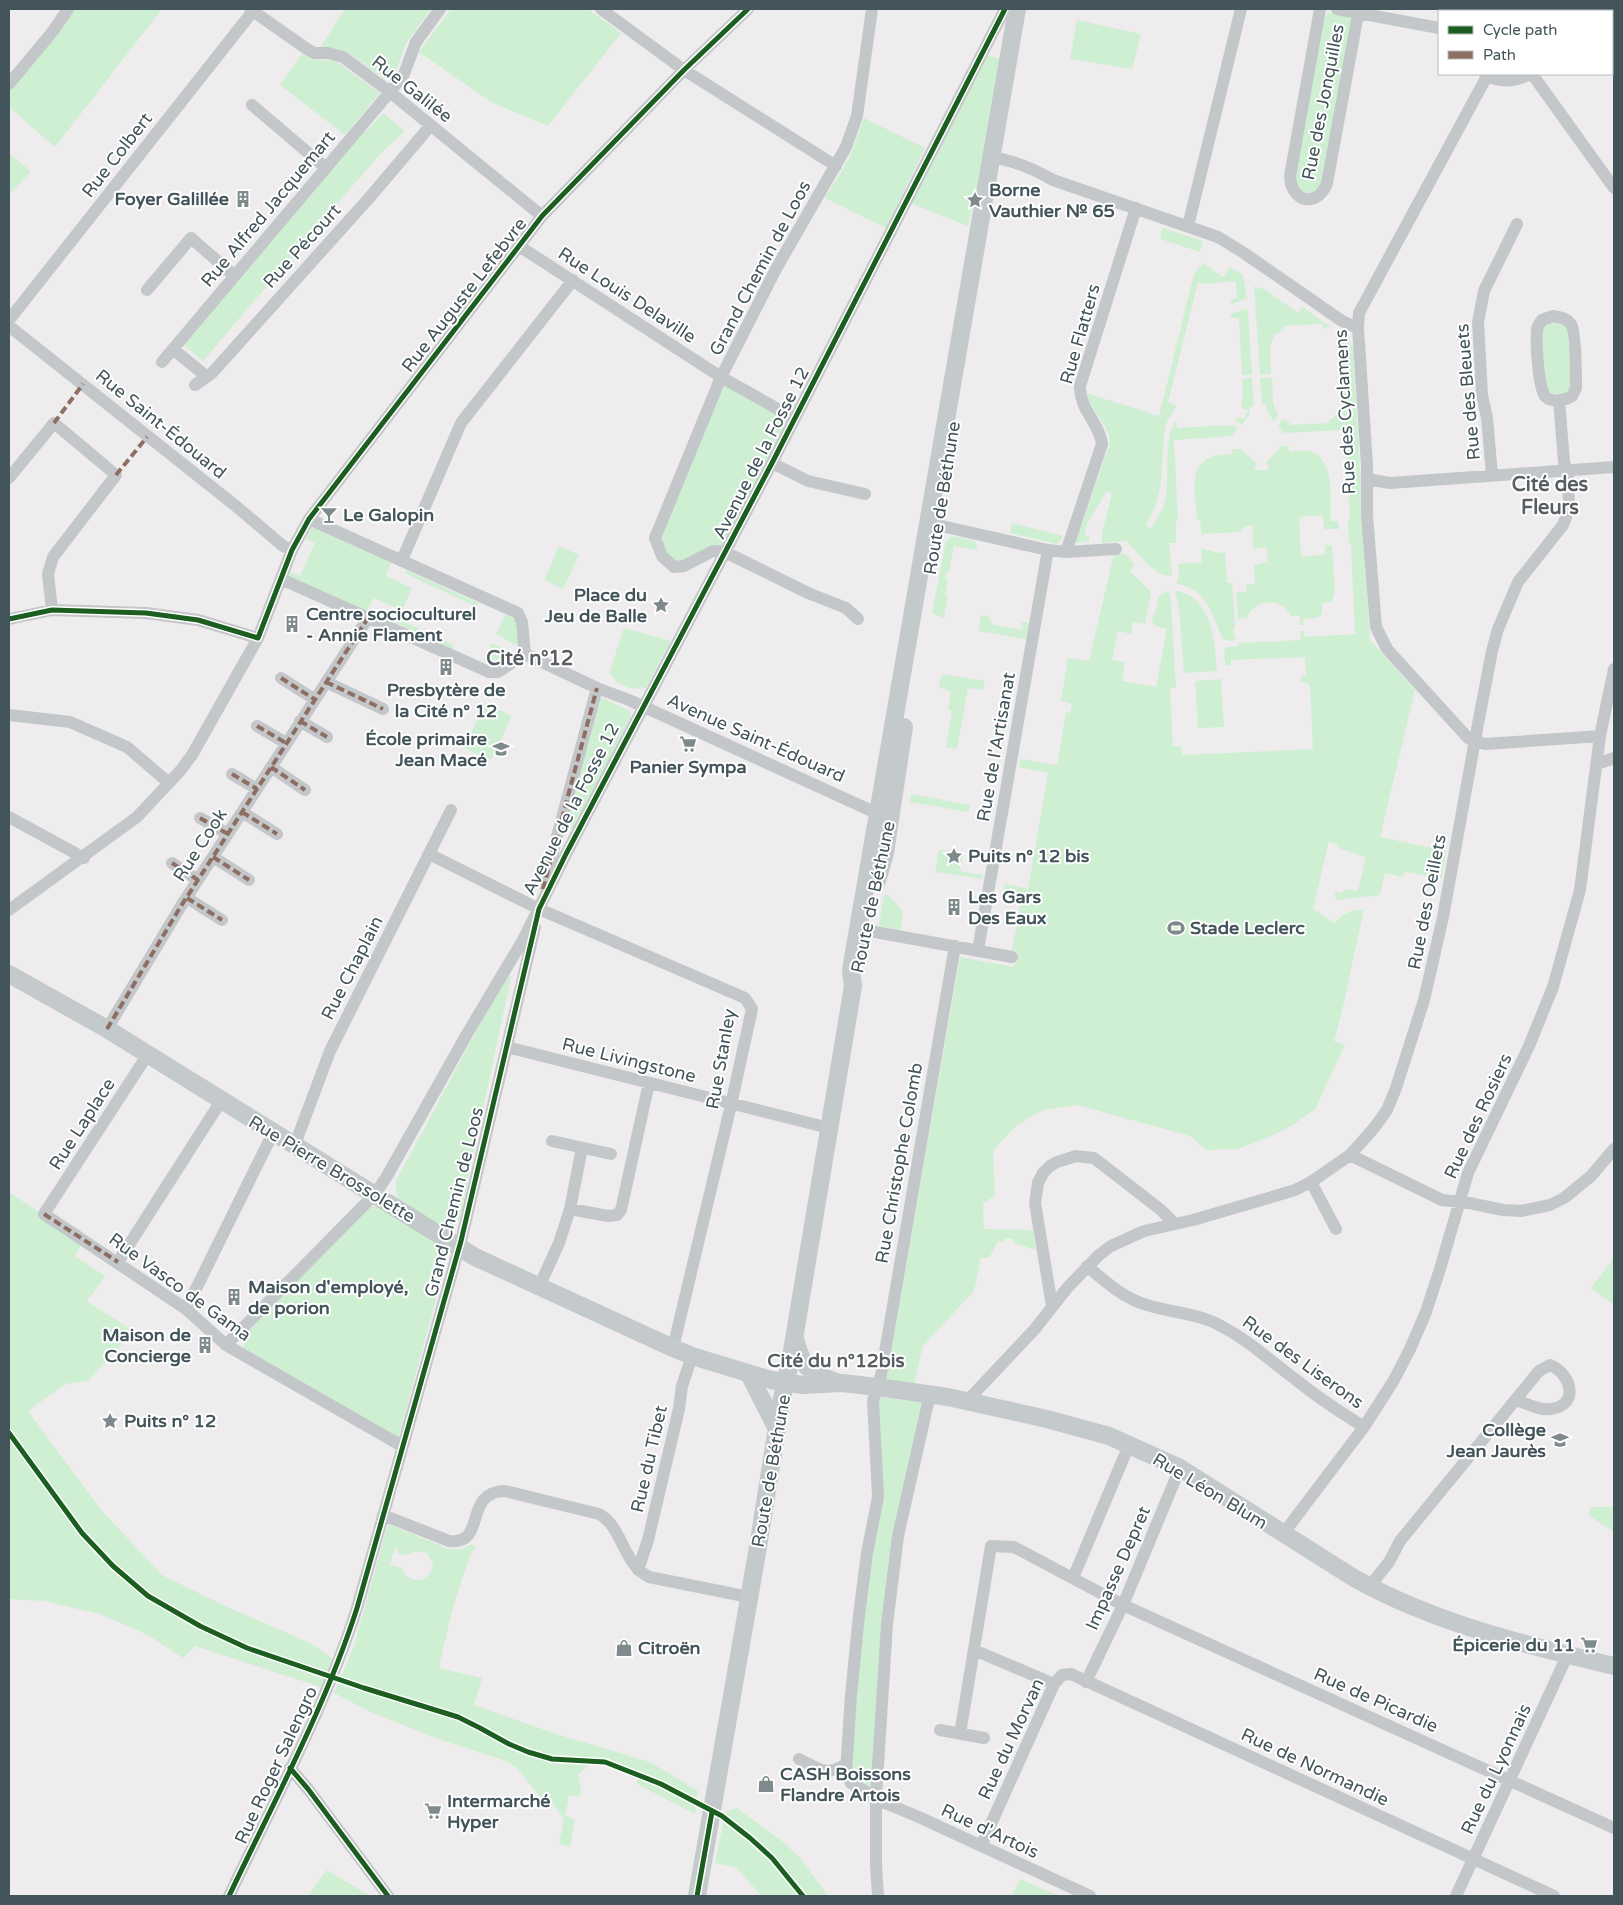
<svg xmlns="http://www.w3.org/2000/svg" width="1623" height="1905" font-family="'Varela Round',sans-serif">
	<rect width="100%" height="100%" fill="#eeeced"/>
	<path fill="#cfefd3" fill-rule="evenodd" d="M72,9H162L55,147L9,107V91Z
		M345,9H431L406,43L395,74L388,80C371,72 357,56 340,50C334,48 327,48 320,48Z
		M451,9H588L621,33L548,126L491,102L419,52Z
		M1329,12L1349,16L1352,21L1323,183L1312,194L1300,192L1293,180L1323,18Z
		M1077,20L1141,34L1132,69L1070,59Z
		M302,54L314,59L336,61L380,93L345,135L280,85Z
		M988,55L1000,59L979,182L968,226L910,203Z
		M383,113L405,131L382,152L336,205L203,361L183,344L362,132L368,130Z
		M864,118L925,148L886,228L825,198L850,157Z
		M9,154L31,171L9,195Z
		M1163,228L1203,241L1200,252L1160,239Z
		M1203,263L1223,277L1230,267L1243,275L1247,298L1232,304L1230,302L1231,300L1237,298L1236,281L1206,284L1198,282L1168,402L1176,405C1174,414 1166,420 1165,429C1160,462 1166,496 1146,524L1150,529C1157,520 1163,509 1166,497C1169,478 1164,434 1176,421L1177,428L1234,425L1238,429L1232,436L1174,440L1178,520L1176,521V543H1169L1172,576C1153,577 1138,552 1126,541L1102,543V533L1112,494L1107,491L1087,523L1085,535L1089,536V541L1076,543V537L1080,530L1110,443C1109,424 1091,411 1086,393L1159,416L1194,274Z
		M1254,286L1259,289L1263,288L1298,313L1303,307L1330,327L1323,329V324L1284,326V330L1275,334L1272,343L1270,344L1271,374L1260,375Z
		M1246,309L1248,310L1252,375H1242L1239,318H1232L1230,316L1232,313Z
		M1553,320L1567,326L1572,383C1568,395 1558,398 1547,390L1540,332L1544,326Z
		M1340,334L1346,335L1353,348L1370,640L1415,690L1380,837L1446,851L1442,878L1405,872L1403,877L1385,873L1380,895L1338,900L1335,898V892L1342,893L1344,889L1358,891L1366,857L1341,849L1336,844L1329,841L1313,909L1334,923C1344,913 1350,910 1364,909L1342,1011L1334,1041L1345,1045L1315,1109L1293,1125L1267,1138L1237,1149L1206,1150L1190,1136L1077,1105L1043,1110L1017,1125L993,1150L995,1196L982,1204L983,1205L984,1229L1033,1230L1036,1250L1013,1243V1239L1005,1238V1242L998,1241L989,1258H981L974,1291L923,1346L914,1385L886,1381L960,957L1014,967L1018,951L1012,950L1022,897L1003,893L1005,884L1028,889L1048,773L1019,767L1020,759L1057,765L1066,712L1070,713L1072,704L1061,701L1068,658L1089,661L1114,554H1126L1135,565L1130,571L1151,592L1145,624L1133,622L1131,634L1118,631L1112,660L1125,662L1122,681L1156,687L1167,629L1156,626L1152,621L1153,614H1155L1159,596L1168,591L1171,601L1176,688H1170L1173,746H1181L1182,755L1313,749L1310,686L1306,682H1301V676H1306L1305,657L1231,660V666L1225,665L1224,651L1226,647L1239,646V643L1301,640L1300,631H1304V637L1355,634L1351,544H1349L1348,520H1350L1345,430L1284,433L1278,427L1282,419L1289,422L1290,425L1329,423V420C1338,417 1338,411 1343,406Z
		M721,377L794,418L719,550L683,567L666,555L659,537Z
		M1252,378L1254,407H1250L1249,415L1242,425L1235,420L1238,417L1244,419L1248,410L1241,408L1243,393L1242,379Z
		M1260,378H1272L1273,403L1278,415L1274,422L1267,410L1266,405H1262Z
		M1281,446H1289V451C1295,451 1303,450 1309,451C1336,458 1330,499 1331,521H1338L1339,529H1324L1323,515L1299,517L1301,556L1325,555V545H1332L1335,591L1332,602L1322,603V614L1316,618L1303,619V625H1300V616H1291C1281,597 1255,598 1247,618L1238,619L1236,592H1246V585L1255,584L1254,565L1267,562V547L1253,549V527L1251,525L1245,527L1241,532L1202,534L1200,520L1197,519C1196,501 1187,468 1209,458C1216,454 1225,455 1232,454V449H1241L1257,464L1254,467L1256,470H1267L1269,467L1266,463Z
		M1012,523L1063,536L1057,544L1010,533Z
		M314,524L392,560L386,576L412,588L402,611L374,598L366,612L289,577L291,572L300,576L315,543L306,539Z
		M952,536L975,541L977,546L976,550L954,546L949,573H946L945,578L948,579L945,595H948L944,618L932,613L946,541Z
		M559,546L579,555L563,589L544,580Z
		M1201,548L1218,553L1225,552L1227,583H1232L1235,626L1233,631L1236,640L1229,641L1222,638C1213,614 1205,587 1176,584L1179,575L1178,564L1202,562Z
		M407,570L478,603L477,607L406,574Z
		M1175,590C1212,597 1215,641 1217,671L1184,673L1179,609Z
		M383,612L454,645L452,649L381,616Z
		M505,615C507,615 512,617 513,618C519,623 520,640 517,646L496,634Z
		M981,615L989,616L992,624L1023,630L1021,623L1027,622L1029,624L1026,639L978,631Z
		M624,628L671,641L646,688C630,691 618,685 609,673Z
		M492,643L514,653L495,666L483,661Z
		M943,674L985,681L983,690L968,688L957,749L946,747L952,711L948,710L951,691L940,688L939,682Z
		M1221,679L1224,727L1198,728L1195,681Z
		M600,697L630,711L631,717L575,830L564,826Z
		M485,703L512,716L491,760L464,748Z
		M911,794L970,805L968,812L910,802Z
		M939,850L963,852L960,871L982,875V879L935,872Z
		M884,894L889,896L902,910L903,914L901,930L879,926Z
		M507,974L511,977L460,1218L450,1229L442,1230L397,1197L395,1183Z
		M9,1192L83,1242L75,1256L105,1276L87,1301L130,1329L127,1338L88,1381L65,1384L28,1411L101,1510L162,1575L223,1605L312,1644L333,1659L321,1687L195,1646L183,1658L148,1635L100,1614L44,1601L9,1599Z
		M378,1206L447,1251L446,1263L398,1439L243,1349L245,1335L370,1207Z
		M1614,1258V1304H1613L1591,1288Z
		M875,1397L928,1403L898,1536L877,1789L857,1787L846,1756L878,1497Z
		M1591,1507H1614V1532L1588,1515Z
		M388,1524L449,1549H461L471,1544L475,1546C457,1585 448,1627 439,1668L482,1678L474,1705L556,1734L650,1762L698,1791L695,1814L637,1784L638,1778C627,1773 606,1762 595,1763C588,1764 582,1771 578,1775L581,1788L580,1797L569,1795L565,1816L575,1819L570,1847L559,1844L564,1819L546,1794L541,1798L518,1769L506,1761L433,1737L371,1712L334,1693L354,1646ZM395,1547L398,1548L397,1553L406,1555L415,1551L427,1553L433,1564C432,1583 408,1586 402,1568L390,1565Z
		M737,1808L783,1842L800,1858L828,1896H762L735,1867L715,1863L726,1811Z
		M327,1870L370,1896H308Z
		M1020,1879L1059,1896H1012Z"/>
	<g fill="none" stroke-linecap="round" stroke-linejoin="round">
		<path stroke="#c4c7c9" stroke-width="12" d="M250,9L307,49L314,53H328L343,57L390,92L542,216
			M601,9L684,70L836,166
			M1320,9L1290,176C1291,203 1318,208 1327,183L1359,9
			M1337,9L1439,28
			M1533,9L1536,11
			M1478,11L1481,9
			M1612,21H1614
			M1485,74C1499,83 1515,82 1530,74
			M1532,74L1614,188
			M1487,76L1359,313L1358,328L1367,465V515L1376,627L1387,649L1468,738L1485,744L1600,736
			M9,84L53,31L68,9
			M252,105L326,168
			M991,157C1013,160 1034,169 1053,180L1218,237L1244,253L1342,321L1358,328
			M1188,226L1241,9
			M519,246L721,377L794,418
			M147,290L191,238L230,272L236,274
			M1553,316C1560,317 1566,318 1571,324C1576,331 1576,377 1576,388L1572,396C1566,400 1552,403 1546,397C1538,391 1536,342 1537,331C1537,326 1539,324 1542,320Z
			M9,320L253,11
			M9,326L237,507L283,546L292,550
			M173,349L207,377
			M162,362L390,92L404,74L416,42L440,9
			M195,385L212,373L370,197L431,125
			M772,463L808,481L865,494
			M1492,475L1487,418L1482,395L1478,322L1484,291L1517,224
			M9,478L54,423L116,475L53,557L48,574L52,610
			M1367,479L1390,483L1614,467
			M309,519L518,613L522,622L525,654
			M928,523L1048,550L1066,552L1116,549
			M1066,552L1102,444C1099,422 1079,409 1080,386L1136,208
			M402,560L461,423L573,280
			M281,579L489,672H498L525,654
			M9,619L52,610L146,613L198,620L258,638
			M858,619L846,608L808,593L725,552L713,551L684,566L674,567L662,556L655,538L721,377L776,269L846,147L857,116L872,9
			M525,654L597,688L629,700L885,817
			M281,678L314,699
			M326,682L383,709
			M9,715L70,722L127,747L169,783
			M300,721L327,737
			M257,726L286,743
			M1597,764L1614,758
			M271,767L305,790
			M232,774L257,789
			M242,812L277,834
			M9,817L84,858
			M200,818L228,834
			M429,854L539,909L745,998L752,1009L731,1105L673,1348
			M213,857L249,880
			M172,863L198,880
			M544,885L597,688
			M187,898L222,920
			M9,910L137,817L180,771L192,755L258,638L292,550L309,519L542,216L684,70L748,9
			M859,929L1012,957
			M955,946L881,1375L873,1401L878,1497L867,1553L859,1615L851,1695L846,1772L851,1783L883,1802L921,1818L1090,1896
			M978,950L1048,550
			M107,1029L181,906L368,618
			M507,1047L829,1128
			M148,1054L44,1214L186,1309L226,1345L402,1446
			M552,1141L611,1154
			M294,1147L330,1051L451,810
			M1350,1155L1442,1200L1469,1203L1503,1210L1521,1211L1550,1205L1564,1198L1591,1176L1614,1149
			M1311,1182L1336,1229
			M570,1209L608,1216L617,1215L621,1210L649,1083
			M118,1262L221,1101
			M1087,1266C1106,1282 1123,1298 1147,1305C1172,1313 1198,1313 1221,1326C1250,1341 1269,1360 1295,1379C1317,1397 1340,1412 1364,1427
			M539,1287L559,1243L570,1209L582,1148
			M1052,1306L1035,1203L1038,1183L1043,1173L1050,1166L1057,1162L1076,1156L1094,1158L1161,1210L1174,1223
			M186,1309L273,1133
			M226,1345L375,1194L387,1176L467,1034L523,940L566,854L772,463L1005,9
			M967,1401L1034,1330L1068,1287L1099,1255L1111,1246L1144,1231L1193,1220L1275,1196L1295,1190L1311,1182L1350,1155L1374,1128L1387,1110L1396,1088L1424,1000L1443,917L1477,729L1492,651L1498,629L1518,582L1563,525L1569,509L1568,475L1564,462L1559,400
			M383,1515L449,1541C488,1545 462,1492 505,1491L599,1514C623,1527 622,1563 649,1577L749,1597
			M1283,1534L1364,1427L1394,1380L1410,1349L1426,1312L1440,1269L1468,1173L1529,1046L1553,987L1580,890L1600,736L1614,669
			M638,1570L648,1540L679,1409L682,1386L692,1356
			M1073,1578L1129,1445
			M1369,1587L1389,1562L1400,1541L1539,1371L1550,1365C1572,1374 1580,1406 1550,1409C1540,1411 1526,1403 1516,1400
			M974,1650L1054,1684
			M1086,1682L1123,1605L1180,1468
			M940,1730L984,1738
			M960,1734L991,1546L1014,1547L1123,1605L1614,1828
			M799,1759C819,1769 826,1777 846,1764
			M290,1768L308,1789L388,1896
			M981,1846L1054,1684L1062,1675L1071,1674L1554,1896
			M229,1896C274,1801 325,1708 357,1608L461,1241L535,927
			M878,1896L876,1865V1797L887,1624L898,1536L930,1394
			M1456,1896L1567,1656"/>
		<path stroke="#c4c9cb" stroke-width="18" d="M877,881L885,853L904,727
			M9,974L107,1029L475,1257L673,1348L692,1356L771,1380L803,1385L842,1383L877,1387L948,1397L1047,1419L1109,1436L1180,1468L1354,1578C1434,1623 1525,1645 1614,1666
			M795,1339C803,1369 808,1371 836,1382
			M749,1374L777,1429
			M697,1896L758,1547L781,1403L790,1363L853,986L851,971L853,958L1017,9"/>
		<path stroke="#8d6e63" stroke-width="4" stroke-dasharray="8 4" stroke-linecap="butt" d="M54,423L83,384
			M116,475L147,437
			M281,678L314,699
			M326,682L383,709
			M300,721L327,737
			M257,726L286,743
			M271,767L305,790
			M232,774L257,789
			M242,812L277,834
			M200,818L228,834
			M213,857L249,880
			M172,863L198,880
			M543,889L597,688
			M187,898L222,920
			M107,1029L181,906L368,618
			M44,1214L118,1262"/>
		<g stroke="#fff" stroke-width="8">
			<path id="cycleway" d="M9,619L52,610L146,613L198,620L258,638L292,550L309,519L519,246L542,216L684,70L748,9
				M9,1433L82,1533L113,1566L148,1596L200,1626L247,1648L364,1688L458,1717L480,1728L509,1744L528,1752L552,1759L605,1762L661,1784L722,1816L750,1838L772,1858L803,1896
				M290,1768L308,1789L388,1896
				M229,1896C274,1801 325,1708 357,1608L461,1241L539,909L566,854L772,463L1005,9
				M697,1896L712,1812"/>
		</g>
		<use href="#cycleway" stroke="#1b5e20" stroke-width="5"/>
	</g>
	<defs>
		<g id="building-bare" transform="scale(1.35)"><path d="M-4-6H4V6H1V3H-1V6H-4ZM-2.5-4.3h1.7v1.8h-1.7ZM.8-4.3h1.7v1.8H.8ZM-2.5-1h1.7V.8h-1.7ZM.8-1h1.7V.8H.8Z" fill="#7f8a8d" stroke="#fff" stroke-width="2.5" paint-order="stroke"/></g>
		<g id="sight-bare" transform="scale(1.35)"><path d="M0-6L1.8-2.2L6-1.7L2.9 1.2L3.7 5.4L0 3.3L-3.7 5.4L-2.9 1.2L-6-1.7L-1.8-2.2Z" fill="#7f8a8d" stroke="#fff" stroke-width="2.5" paint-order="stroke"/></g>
		<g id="bar-bare" transform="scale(1.35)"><path d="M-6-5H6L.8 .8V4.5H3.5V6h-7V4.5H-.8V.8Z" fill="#7f8a8d" stroke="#fff" stroke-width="2.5" paint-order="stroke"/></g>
		<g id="supermarket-bare" transform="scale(1.35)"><path d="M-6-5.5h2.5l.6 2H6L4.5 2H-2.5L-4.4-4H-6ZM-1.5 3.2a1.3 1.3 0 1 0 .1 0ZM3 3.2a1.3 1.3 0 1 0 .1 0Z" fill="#7f8a8d" stroke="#fff" stroke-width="2.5" paint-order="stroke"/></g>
		<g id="school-bare" transform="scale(1.35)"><path d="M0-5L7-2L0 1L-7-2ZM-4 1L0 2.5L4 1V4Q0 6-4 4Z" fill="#7f8a8d" stroke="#fff" stroke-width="2.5" paint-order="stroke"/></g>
		<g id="stadium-bare" transform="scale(1.35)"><path d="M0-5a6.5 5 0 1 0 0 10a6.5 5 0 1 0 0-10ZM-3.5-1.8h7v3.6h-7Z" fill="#7f8a8d" stroke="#fff" stroke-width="2.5" paint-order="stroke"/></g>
		<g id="shop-bare" transform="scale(1.35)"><path d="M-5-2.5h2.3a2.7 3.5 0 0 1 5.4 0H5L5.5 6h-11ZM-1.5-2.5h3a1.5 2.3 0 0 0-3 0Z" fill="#7f8a8d" stroke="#fff" stroke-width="2.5" paint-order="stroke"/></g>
	</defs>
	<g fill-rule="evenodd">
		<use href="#building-bare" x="243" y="199"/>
		<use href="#sight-bare" x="975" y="200"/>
		<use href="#bar-bare" x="329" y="515"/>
		<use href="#sight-bare" x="661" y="605"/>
		<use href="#building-bare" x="292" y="624"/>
		<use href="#building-bare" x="446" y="667"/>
		<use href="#supermarket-bare" x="688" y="744"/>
		<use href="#school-bare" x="501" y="749"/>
		<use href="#sight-bare" x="954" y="856"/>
		<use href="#building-bare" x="954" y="907"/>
		<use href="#stadium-bare" x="1176" y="928"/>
		<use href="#building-bare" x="234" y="1297"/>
		<use href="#building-bare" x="205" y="1345"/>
		<use href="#sight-bare" x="110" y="1421"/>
		<use href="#school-bare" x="1560" y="1440"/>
		<use href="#supermarket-bare" x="1589" y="1645"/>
		<use href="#shop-bare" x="624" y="1648"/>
		<use href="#shop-bare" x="766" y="1784"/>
		<use href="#supermarket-bare" x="433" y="1811"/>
	</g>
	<g text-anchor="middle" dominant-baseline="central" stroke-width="4" stroke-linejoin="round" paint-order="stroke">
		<g font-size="18" fill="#43555a" stroke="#fff">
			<text transform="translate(412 89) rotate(38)">Rue Galilée</text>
			<text transform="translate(1323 102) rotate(-79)">Rue des Jonquilles</text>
			<text transform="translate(117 155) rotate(-52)">Rue Colbert</text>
			<text transform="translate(268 209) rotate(-50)">Rue Alfred Jacquemart</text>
			<text transform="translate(302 246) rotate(-48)">Rue Pécourt</text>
			<text transform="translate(760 268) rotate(-62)">Grand Chemin de Loos</text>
			<text transform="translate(464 295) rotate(-52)">Rue Auguste Lefebvre</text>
			<text transform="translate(627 295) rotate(33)">Rue Louis Delaville</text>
			<text transform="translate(1080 334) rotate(-74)">Rue Flatters</text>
			<text transform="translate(1468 392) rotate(-95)">Rue des Bleuets</text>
			<text transform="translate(1345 412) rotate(-93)">Rue des Cyclamens</text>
			<text transform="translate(161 424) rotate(39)">Rue Saint-Édouard</text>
			<text transform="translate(761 453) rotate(-63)">Avenue de la Fosse 12</text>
			<text transform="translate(942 498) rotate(-81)">Route de Béthune</text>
			<text transform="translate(756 738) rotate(24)">Avenue Saint-Édouard</text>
			<text transform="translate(996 747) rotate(-80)">Rue de l'Artisanat</text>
			<text transform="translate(571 809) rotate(-63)">Avenue de la Fosse 12</text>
			<text transform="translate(200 845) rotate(-57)">Rue Cook</text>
			<text transform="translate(873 897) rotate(-78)">Route de Béthune</text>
			<text transform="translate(1427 902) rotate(-79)">Rue des Oeillets</text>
			<text transform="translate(352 968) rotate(-63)">Rue Chaplain</text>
			<text transform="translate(721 1059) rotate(-80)">Rue Stanley</text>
			<text transform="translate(629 1060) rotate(14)">Rue Livingstone</text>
			<text transform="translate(1478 1116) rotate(-65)">Rue des Rosiers</text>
			<text transform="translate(82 1124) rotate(-57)">Rue Laplace</text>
			<text transform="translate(899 1163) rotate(-80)">Rue Christophe Colomb</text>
			<text transform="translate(332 1169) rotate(31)">Rue Pierre Brossolette</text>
			<text transform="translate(454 1202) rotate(-76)">Grand Chemin de Loos</text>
			<text transform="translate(180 1287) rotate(36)">Rue Vasco de Gama</text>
			<text transform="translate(1303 1362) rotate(36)">Rue des Liserons</text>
			<text transform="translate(649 1459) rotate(-77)">Rue du Tibet</text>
			<text transform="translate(771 1471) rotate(-80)">Route de Béthune</text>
			<text transform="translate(1210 1491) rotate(31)">Rue Léon Blum</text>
			<text transform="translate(1118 1568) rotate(-66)">Impasse Depret</text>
			<text transform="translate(1376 1700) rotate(24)">Rue de Picardie</text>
			<text transform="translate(1011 1739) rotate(-65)">Rue du Morvan</text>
			<text transform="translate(276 1765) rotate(-65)">Rue Roger Salengro</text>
			<text transform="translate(1315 1767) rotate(25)">Rue de Normandie</text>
			<text transform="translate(1496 1769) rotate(-65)">Rue du Lyonnais</text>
			<text transform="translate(990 1831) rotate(25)">Rue d'Artois</text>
		</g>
		<g font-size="18" font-weight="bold" fill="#43555a" stroke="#fff" text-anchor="start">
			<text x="989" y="190">Borne<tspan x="989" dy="21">Vauthier № 65</tspan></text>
			<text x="229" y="199" text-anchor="end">Foyer Galillée</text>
			<text x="343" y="515">Le Galopin</text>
			<text x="647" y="595" text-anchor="end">Place du<tspan x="647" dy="21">Jeu de Balle</tspan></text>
			<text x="306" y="614">Centre socioculturel<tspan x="306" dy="21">- Annie Flament</tspan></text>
			<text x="446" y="690" text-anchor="middle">Presbytère de<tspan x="446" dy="21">la Cité n° 12</tspan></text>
			<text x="487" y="739" text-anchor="end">École primaire<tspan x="487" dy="21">Jean Macé</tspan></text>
			<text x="688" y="767" text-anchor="middle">Panier Sympa</text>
			<text x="968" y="856">Puits n° 12 bis</text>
			<text x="968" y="897">Les Gars<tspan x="968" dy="21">Des Eaux</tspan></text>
			<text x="1190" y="928">Stade Leclerc</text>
			<text x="248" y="1287">Maison d'employé,<tspan x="248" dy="21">de porion</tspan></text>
			<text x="191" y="1335" text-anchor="end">Maison de<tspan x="191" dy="21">Concierge</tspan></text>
			<text x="124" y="1421">Puits n° 12</text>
			<text x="1546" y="1430" text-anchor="end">Collège<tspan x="1546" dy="21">Jean Jaurès</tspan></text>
			<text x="1575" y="1645" text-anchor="end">Épicerie du 11</text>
			<text x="638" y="1648">Citroën</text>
			<text x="780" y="1774">CASH Boissons<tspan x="780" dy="21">Flandre Artois</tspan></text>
			<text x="447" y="1801">Intermarché<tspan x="447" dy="21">Hyper</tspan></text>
		</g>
		<g font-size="19" font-weight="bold" fill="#585e61" stroke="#fff">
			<text x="836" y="1361">Cité du n°12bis</text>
		</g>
		<g font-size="20" font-weight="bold" fill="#585e61" stroke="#fff">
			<text x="1550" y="485">Cité des<tspan x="1550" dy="23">Fleurs</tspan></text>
			<text x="530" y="659">Cité n°12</text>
		</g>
	</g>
	<rect width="1623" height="1905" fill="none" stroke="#43555a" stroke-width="20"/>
	<rect x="1438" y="10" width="175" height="65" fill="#ffffff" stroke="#b4bbbd"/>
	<rect x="1448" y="26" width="25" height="8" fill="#1b5e20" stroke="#b4bbbd"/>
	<text x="1483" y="35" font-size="15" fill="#43555a">Cycle path</text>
	<rect x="1448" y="51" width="25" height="8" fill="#8d6e63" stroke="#b4bbbd"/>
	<text x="1483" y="60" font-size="15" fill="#43555a">Path</text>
</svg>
